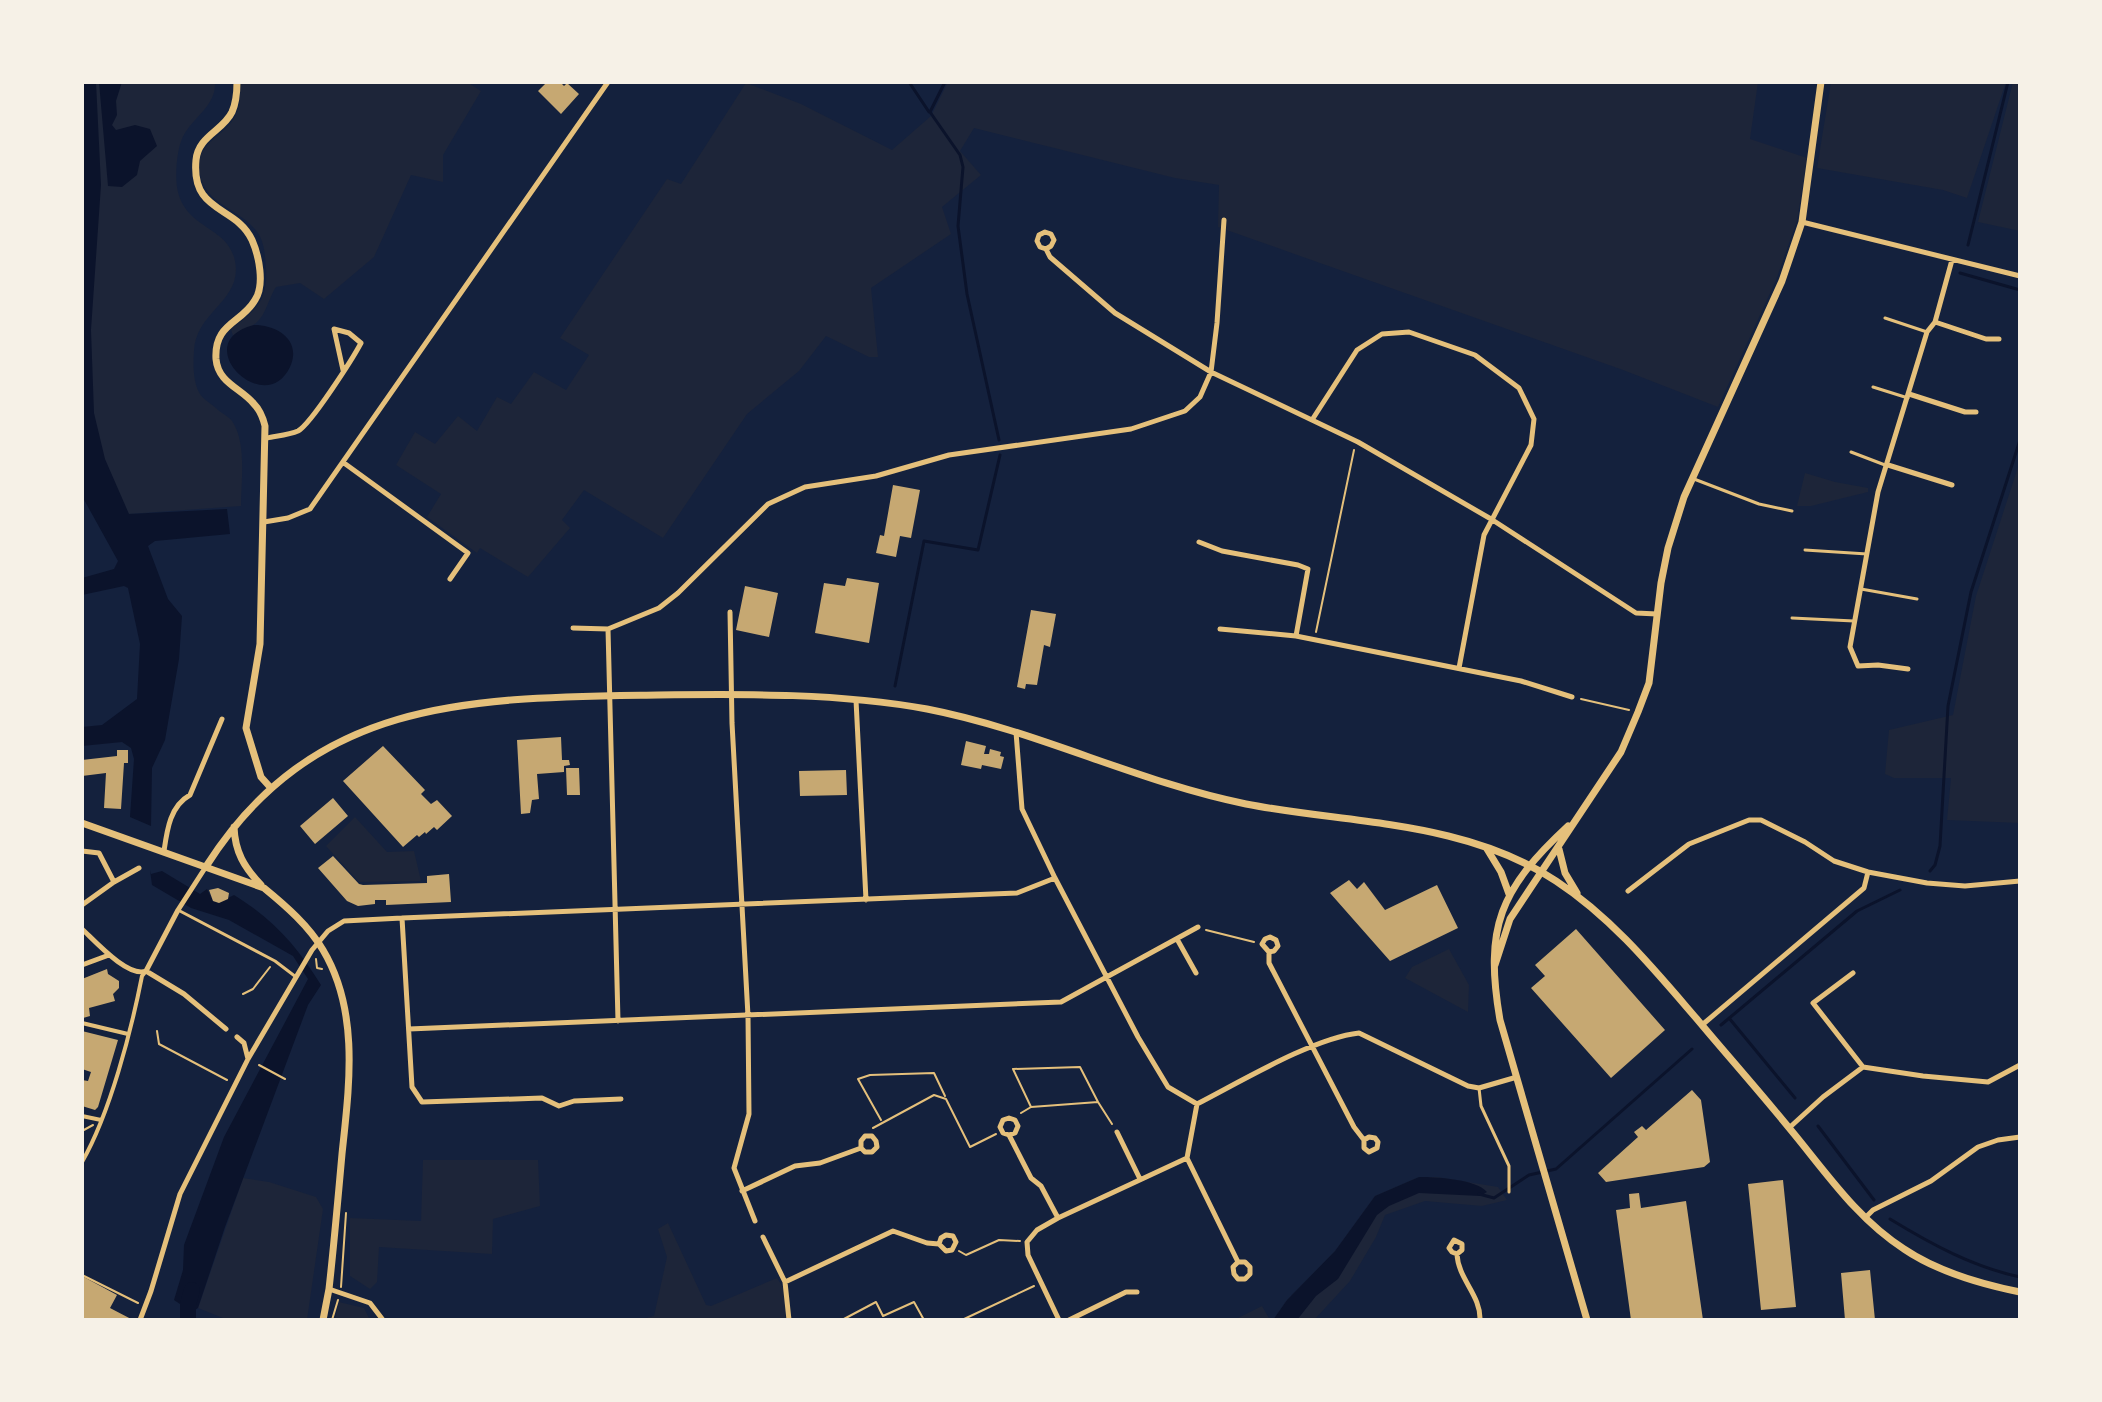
<svg xmlns="http://www.w3.org/2000/svg" width="2102" height="1402" font-family="'Noto Serif',serif">
	<rect width="100%" height="100%" fill="#14213d"/>
	<path fill="#1d2539" d="M82,82H215C216,105 196,115 185,133C177,145 175,172 177,187C184,230 228,225 235,261C243,301 196,311 194,351C193,364 193,383 200,394C203,399 213,405 218,410C222,413 229,417 232,421C247,443 241,481 241,506L129,514L82,479Z
		M240,82H467L481,91L443,155V182L411,175L374,257L324,299L300,283L276,287C269,297 266,315 256,323C250,328 240,330 233,336L231,329C255,310 268,302 266,269C265,257 265,244 258,233C240,207 200,205 199,166C199,142 224,136 234,118C241,107 240,95 240,82Z
		M948,82H1758L1750,139L1807,158L1797,221L1776,280L1718,407L1623,370L1218,227L1219,185L1175,178L974,128L960,151L981,175L942,207L951,234L871,288L878,357H869L826,336L799,371L747,414L663,538L584,490L562,520L570,528L528,577L480,548L477,553L427,517L441,494L396,465L415,432L435,444L458,416L477,431L497,397L511,404L534,372L566,390L589,355L560,338L667,179L681,184L746,83L801,104L892,150L931,116Z
		M1831,82H2006L1967,198L1943,190L1817,168Z
		M2013,82H2020V231L1978,222Z
		M2020,461V823L1947,820L1951,778H1894L1885,774L1889,730L1953,715L1976,596Z
		M1805,473L1835,482L1868,488V492L1811,506H1797Z
		M355,817L387,852L414,851L421,881L359,882L326,846Z
		M1449,949L1469,985L1468,1012L1405,978L1412,967Z
		M423,1160H538L540,1206L493,1219L492,1254L379,1247L377,1282L370,1289L350,1276V1218L421,1221Z
		M1419,1177H1437L1498,1187L1507,1200L1482,1206L1425,1201L1385,1215L1376,1237L1350,1281L1314,1320H1273L1287,1300L1335,1251L1375,1196Z
		M243,1178L269,1182L316,1197L323,1209L307,1320H228L198,1308Z
		M668,1223L706,1305L711,1306L777,1278L784,1289L786,1320H638L654,1316L667,1257L658,1229Z
		M339,1302L364,1308L370,1320H335Z
		M1262,1306L1270,1320H1234Z"/>
	<path fill="#0b132b" d="M82,82H96L101,185L91,330L94,413L105,459L129,514L227,509L230,534L155,541L148,546L168,599L182,616L179,659L165,740L152,768L151,826L130,817L134,759L131,748L122,742L82,746V727L102,725L137,699L140,644L128,588L124,586L82,595V578L114,569L118,561L82,496Z
		M99,82H122L116,101L117,115L112,125L116,130L135,125L150,129L157,146L140,161L137,175L122,187L108,186Z
		M254,325C278,325 302,341 290,367C265,420 186,342 254,325Z
		M150,870L151,874L162,871L200,894L207,889L213,901L218,903L234,895C273,919 297,946 321,985L308,1005L225,1227L198,1308L192,1312L174,1300L183,1270L184,1245L224,1137L308,979L293,956L229,920L191,908L152,885Z
		M1419,1177C1436,1177 1476,1179 1487,1192L1480,1196L1419,1193L1389,1206L1377,1215L1338,1279L1316,1296L1297,1320H1273L1287,1300L1335,1251L1375,1196Z"/>
	<g fill="none" stroke-linecap="round" stroke-linejoin="round">
		<path stroke="#0b132b" stroke-width="3" d="M909,82L929,112
			M945,82L930,112L960,155L963,167L958,226L967,294L999,440
			M1968,245L2008,82
			M1960,273L2020,290
			M895,686L924,541L978,550L1000,455
			M1930,871L1935,865L1940,846L1948,706L1971,592L2020,440
			M1729,1018L1795,1098
			M1721,1025L1857,911L1900,890
			M1818,1126L1874,1200
			M1479,1194L1494,1198L1529,1175L1556,1169L1692,1049
			M1890,1219C1931,1244 1973,1267 2020,1277"/>
		<path stroke="#0b132b" stroke-width="16" d="M188,1320V1304L192,1290"/>
	</g>
	<path fill="#c6a872" d="M547,82H560L564,86L567,83L579,94L561,114L538,91Z
		M893,485L920,490L911,538L900,536L896,557L876,553L880,535L884,536Z
		M847,578L879,583L869,643L815,633L824,583L845,586Z
		M745,586L778,593L769,637L736,630Z
		M1031,610L1056,614L1050,647L1044,645L1037,685L1026,684L1025,689L1017,687Z
		M561,737L562,760H569L570,765L564,766V772L537,774L539,799L532,800L530,813L521,814L517,740Z
		M966,741L986,746L984,754H989L990,749L1001,752L1000,756L1004,757L1001,769L982,765L981,769L961,765Z
		M383,746L425,790L421,794L431,804L437,800L452,816L437,830L434,827L426,834L425,832L419,837L417,835L403,847L343,781Z
		M117,750H128V763H124L121,809L104,808L106,773L82,776V760L117,756Z
		M566,768H579L580,795H567Z
		M846,770L847,795L800,796L799,771Z
		M333,798L348,816L315,844L300,826Z
		M333,856L359,884L363,885L427,883V876L449,874L451,902L386,905V900H375V904L358,906L347,901L318,868Z
		M1349,880L1357,889L1364,882L1385,910L1437,885L1458,928L1390,961L1330,893Z
		M218,888L229,893L228,899L219,903L213,901L209,890Z
		M1576,929L1665,1030L1611,1078L1531,988L1545,976L1535,965Z
		M107,969L108,974L119,981V988L113,994L115,1001L89,1008L90,1016L83,1018L82,979Z
		M82,1031L118,1040L98,1107L95,1110L82,1106V1080L88,1081L91,1072L82,1069Z
		M1692,1090L1701,1100L1710,1162L1704,1167L1606,1182L1598,1173L1638,1137L1634,1132L1642,1126L1646,1130Z
		M1783,1180L1796,1307L1761,1310L1748,1184Z
		M1639,1193L1641,1208L1686,1201L1703,1320H1631L1616,1210L1630,1208L1629,1194Z
		M1870,1270L1875,1320H1845L1841,1273Z
		M82,1276L117,1295L110,1308L133,1320H82Z"/>
	<g fill="none" stroke-linecap="round" stroke-linejoin="round">
		<path stroke="#e5c07b" stroke-width="2" d="M1316,632L1354,450
			M1581,699L1629,710
			M1206,930L1254,942
			M316,959L317,968L322,969
			M243,994L253,989L270,967
			M157,1031L159,1044L227,1080
			M259,1065L285,1079
			M1031,1107L1013,1069L1080,1067L1098,1102
			M1021,1113L1031,1107L1098,1102L1112,1124
			M881,1120L858,1079L870,1075L934,1073L945,1096
			M873,1128L934,1095L946,1099L970,1147L996,1134
			M82,1131L93,1125
			M959,1251L966,1255L999,1240L1020,1241
			M82,1275L138,1303
			M341,1287L346,1213
			M332,1320L338,1300
			M842,1320L876,1302L883,1316L914,1302L924,1320
			M962,1320L1034,1286"/>
		<path stroke="#e5c07b" stroke-width="3" d="M1885,318L1927,332
			M1873,387L1908,398
			M1851,452L1885,465
			M1694,479L1759,504L1792,511
			M1805,550L1867,554
			M1861,589L1917,599
			M1792,618L1854,621
			M178,910L275,961L296,977
			M1479,1088L1481,1106L1509,1166V1192"/>
		<path stroke="#e5c07b" stroke-width="4" d="M82,1023L128,1034
			M82,1116L101,1120
			M82,1162C110,1113 131,1032 142,976L146,971"/>
		<path stroke="#e5c07b" stroke-width="5" d="M1802,222L2020,276
			M1046,249L1040,247L1037,241L1039,235L1045,232L1051,234L1054,240L1051,246L1046,249L1050,257L1115,313L1211,372L1358,442L1491,519L1636,613L1657,614
			M1935,322L1986,339H1999
			M1909,394L1965,412H1976
			M1312,420L1357,350L1382,334L1409,332L1475,355L1519,388L1534,419L1531,445L1484,535L1459,668
			M267,438C276,436 289,435 298,431C311,424 353,358 361,343L349,333L334,329L343,370
			M344,463L468,553L450,579
			M1888,465L1952,485
			M264,522L288,518L310,509L608,82
			M1199,542L1222,551L1298,565L1308,569L1296,636
			M730,612L732,723L748,1016L749,1114L734,1168L755,1221
			M573,628L608,629
			M1220,629L1296,636L1521,681L1572,697
			M1908,669L1878,665L1858,666L1850,647L1878,492L1927,332L1935,322L1952,260
			M856,700L866,900
			M1016,732L1022,809L1055,878L1138,1037L1168,1087L1197,1104C1240,1082 1313,1038 1359,1033L1468,1086L1479,1088L1517,1077
			M82,851L99,853L114,882L82,905
			M164,851C167,830 170,806 190,795L222,719
			M114,882L139,868
			M1628,891L1689,844L1749,820H1761L1805,842L1834,861L1868,872L1927,883L1965,886L2020,881
			M402,918L412,1087L422,1102L542,1098L559,1106L574,1101L621,1099
			M82,929C95,941 128,978 146,971
			M1177,939L1196,973
			M1269,952L1262,944L1265,939L1270,937L1276,940L1278,946L1274,951L1269,952V963L1354,1127L1364,1140V1148L1369,1152L1377,1148L1378,1142L1375,1138L1369,1137L1364,1140
			M82,965L109,955
			M146,971L178,910L207,865
			M146,971L184,994L226,1029
			M1853,973L1813,1003L1863,1067
			M618,1021L608,629L659,608L678,593L768,504L805,487L876,476L949,455L1131,429L1185,411L1200,397L1211,372L1217,323L1224,220
			M1702,1025L1864,888L1868,872
			M409,1029L1061,1002L1198,927
			M237,1037L244,1043L248,1059
			M1789,1128L1823,1097L1863,1067L1923,1076L1988,1082L2020,1065
			M1117,1132L1140,1179
			M1009,1135L1003,1133L1000,1127L1003,1120L1009,1118L1015,1120L1018,1126L1015,1133L1009,1135L1031,1178L1041,1186L1058,1218
			M1187,1158L1238,1262L1233,1267L1234,1274L1238,1279H1245L1250,1274V1267L1245,1262H1238
			M742,1191L795,1166L820,1163L861,1148L865,1152H872L877,1147L876,1141L872,1136H865L861,1141V1148
			M1865,1218L1873,1210L1931,1181L1978,1147L1998,1140L2020,1137
			M763,1237L785,1282L789,1320
			M1457,1254L1452,1252L1449,1248L1454,1240L1462,1244V1250L1457,1254C1458,1279 1481,1295 1480,1320
			M785,1282L893,1231L927,1243L939,1244L946,1251L952,1250L956,1242L953,1236L946,1235L941,1238L939,1244
			M329,1289L370,1303L383,1320
			M140,1320L151,1291L180,1194L248,1059L312,950L328,931L344,921L402,918L1017,893L1055,878
			M1059,1320L1028,1255L1027,1242L1037,1230L1058,1218L1187,1158L1197,1104
			M1069,1320L1126,1292H1137"/>
		<path stroke="#e5c07b" stroke-width="7" d="M237,82C237,92 236,103 232,112C223,131 198,136 196,160C191,214 236,205 252,240C259,256 265,285 255,300C241,324 214,323 216,359C218,383 241,388 254,404C260,410 263,418 265,426L260,644L246,728L261,777L270,787
			M82,823L264,888C286,906 309,926 323,950C360,1012 349,1087 342,1154C338,1199 334,1244 329,1289L323,1320
			M1568,826C1500,889 1484,927 1500,1020L1587,1320
			M234,827C235,852 244,867 261,885
			M1487,849L1501,872L1509,894
			M1559,849L1565,873L1577,893
			M207,865C316,695 476,698 658,695C747,694 839,693 927,709C1036,730 1137,782 1246,804C1349,824 1464,820 1556,881C1611,917 1653,968 1696,1018C1727,1055 1759,1091 1790,1129C1825,1171 1857,1219 1904,1249C1938,1272 1980,1284 2020,1292
			M1495,965L1510,919L1621,752L1638,712L1649,683L1661,583L1668,548L1684,497L1782,281L1802,222L1821,82"/>
	</g>
	<rect width="2102" height="1402" fill="none" stroke="#f6f1e7" stroke-width="168"/>
</svg>
